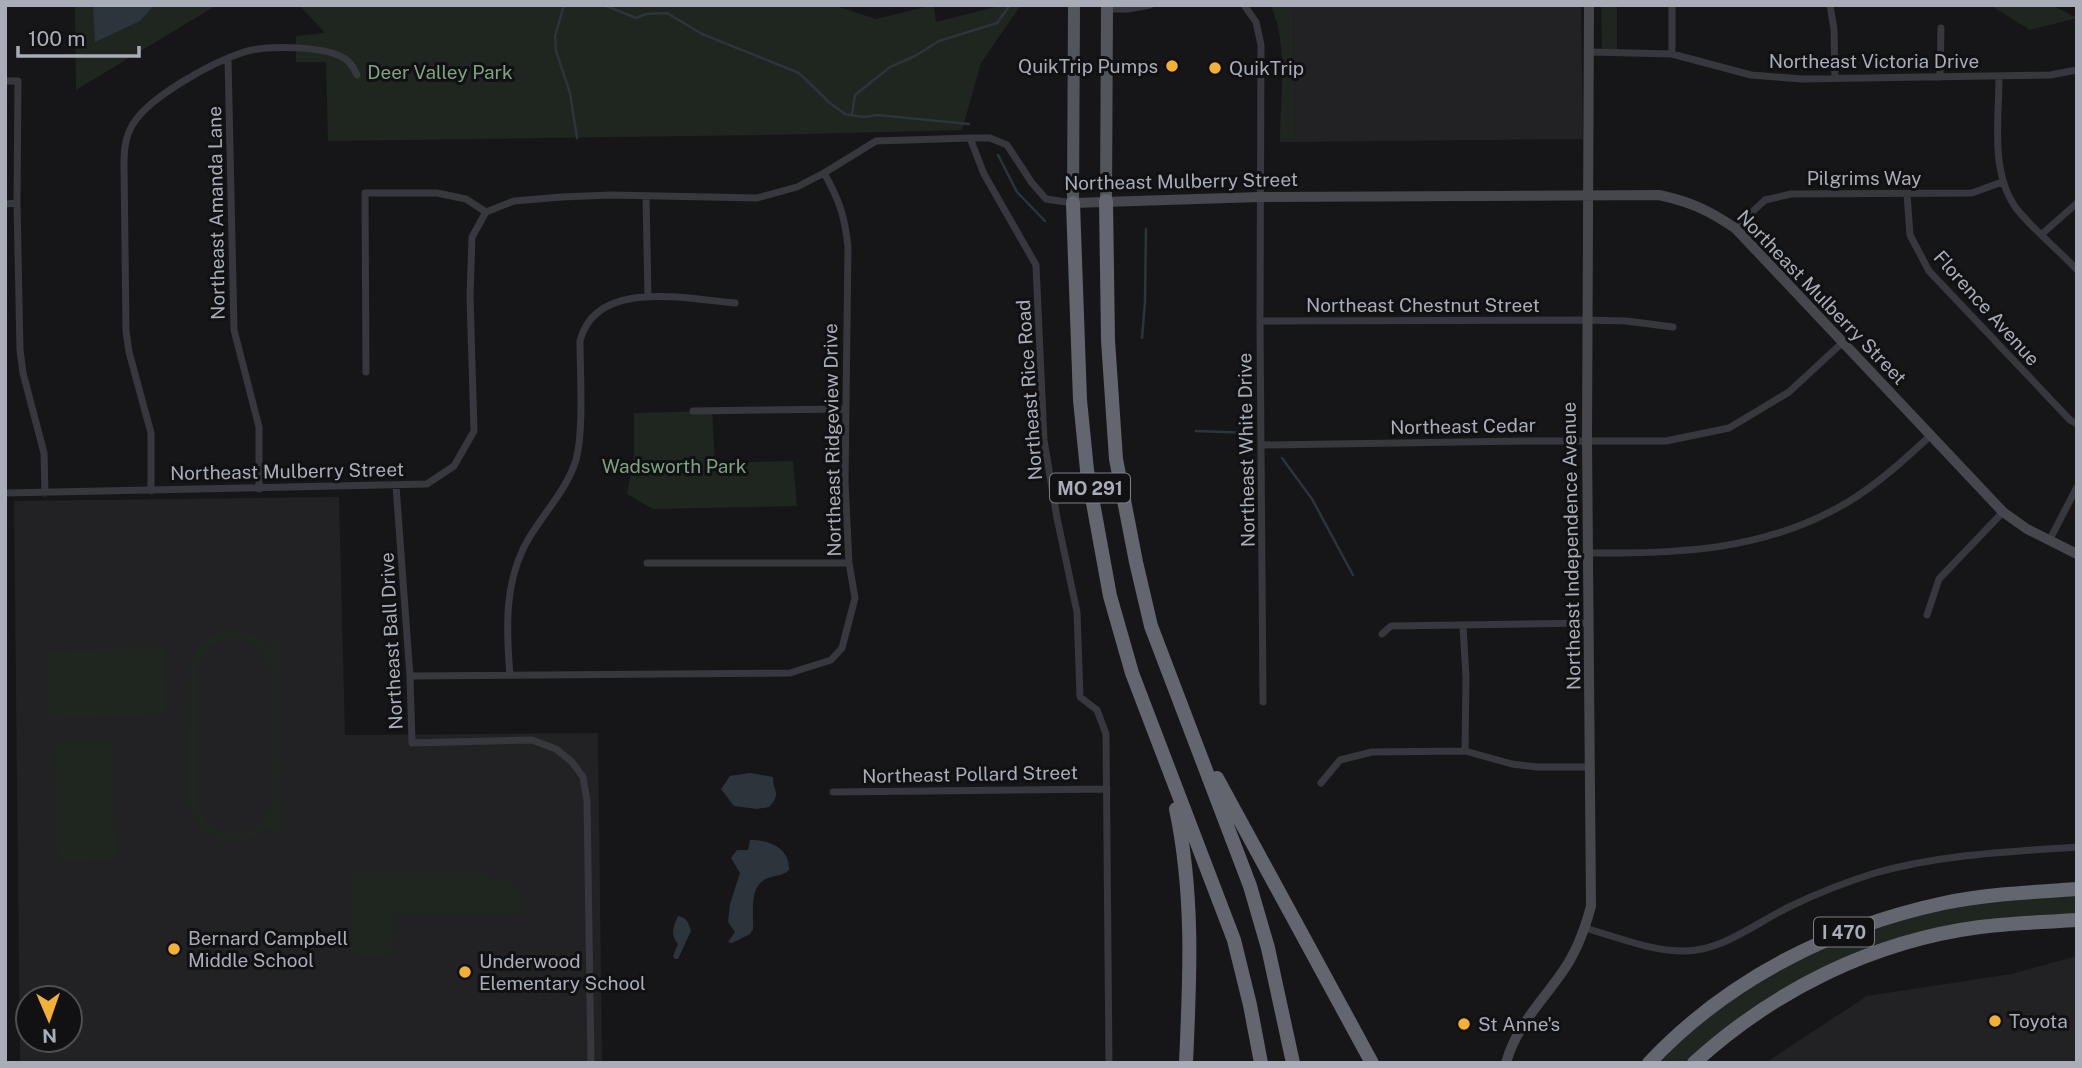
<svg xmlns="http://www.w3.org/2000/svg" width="2082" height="1068" font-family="'Public Sans',sans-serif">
	<rect width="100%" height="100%" fill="#161618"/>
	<path fill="#222225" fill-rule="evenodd" d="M1293,5H1581L1583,139L1295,142Z
		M339,497L345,735L598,733L602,1063H20L14,501ZM28,998H70V1040H28Z
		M2077,956V1063H1765L1867,996L2011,974Z"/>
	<path fill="#1e261f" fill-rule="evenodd" d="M75,5H217L76,90Z
		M299,5H833L876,19L934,5L936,22L1003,5H1021L981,63L962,130L766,135L328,141L326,62H296V36L325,33Z
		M1270,5H1293L1295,142H1280C1280,103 1289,39 1270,5Z
		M1601,5H1617V53L1602,50Z
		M1990,5H2052L2077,18L2030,30Z
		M712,411L715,463L793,461L797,506L653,509L627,494L634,455V413Z
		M233,630L254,635L270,649L271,639H279L281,833L272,834L271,825C242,857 191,840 188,796L190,662C198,643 212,632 233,630ZM234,638L250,642L260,649L270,669L273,797C268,841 212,848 198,806L197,674C199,653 213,640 234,638Z
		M164,647L166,714L49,719L46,652Z
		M112,741L116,860L58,862L54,743Z
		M353,873H486V878L509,879L521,892L522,914H394L395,940H391V956L352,955Z
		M2077,893V914L1851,956L1804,977L1767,998L1739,1017L1685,1063H1656L1687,1034L1753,983L1829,942L1932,910L1992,900Z"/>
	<path fill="#2c353c" d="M93,5H154L140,21L95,42Z
		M750,773L773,777C773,792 782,793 769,807L757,809L734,806L721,789L730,776Z
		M750,840C769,840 790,848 789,870C783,876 776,875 768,878C748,886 754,912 753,929L750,934L732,943L728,942L735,932L728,922L730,904L740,873L731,858L737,850H748Z
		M678,916C686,917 689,923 691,931L678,959H675L673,956L678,944C670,935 673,927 678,916Z"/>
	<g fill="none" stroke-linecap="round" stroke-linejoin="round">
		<path stroke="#2c353c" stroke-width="2.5" d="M564,5L555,36L556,51L570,93L577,138
			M604,5L636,18L646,14L667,13L702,34L799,73L830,103L845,114L864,117L877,115L969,124
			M852,114L855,95L890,67L915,56L939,41L997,23L1010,5
			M998,155L1017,192L1045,221
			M1142,338L1145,302L1146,229
			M1196,431L1252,433
			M1282,458L1312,499L1353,575"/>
		<path stroke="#37383d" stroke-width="7" d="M1244,5L1256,22L1261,45L1260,321L1263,702
			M1672,5V54
			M1830,5L1834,29L1835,78
			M1107,9H1128L1150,5
			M1590,52L1672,54L1751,75L1802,79L2050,75L2077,70
			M228,58L234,330L259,427V489
			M1940,77L1941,28
			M1999,77C1999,119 1990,172 2016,208C2033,230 2058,249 2077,270
			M5,81H18L17,203L20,350L23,373L44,453L45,493
			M970,138L984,174L1036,265L1044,440L1057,518L1077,612L1080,697L1097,710L1106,734L1109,1063
			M1907,194L1910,235L1929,271L2070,420L2077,424
			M646,196L648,297
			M5,204L17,203
			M1735,228L1765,200L1791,194L1972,193L2002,182
			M2042,234L2077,203
			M1260,321L1587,320L1626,321L1673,327
			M366,372L365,193H437L466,199L486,212
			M693,411L844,409
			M1262,445L1524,441H1666L1729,428L1789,392L1843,342
			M396,486L410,676L412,743L532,740L556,749L572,762L583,777L587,801L591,1063
			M151,491V433L129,352L126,331L124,165C124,150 125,137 133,124C150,96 213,62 244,52C266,45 330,45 348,61C352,65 355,70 357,75
			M5,493L427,484L454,466L474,431L470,296L472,237L486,212L514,201L562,197L611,195L757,198L797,187L824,173L876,141L970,138H990L1007,145L1032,183L1046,199L1073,203
			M2049,541L2077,487
			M1590,553C1680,554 1768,550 1848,502C1878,484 1905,459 1931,435
			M647,563H849
			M1927,615L1939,579L2003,512
			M1463,626L1466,677L1465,751
			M1382,634L1391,626L1589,623
			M510,675C506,628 504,580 529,538C544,513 567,489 576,460C584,431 580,373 580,341C596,278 686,299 735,303
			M410,676L790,673L831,660L842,648L855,598L849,563L845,482L848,247C845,217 839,199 824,173
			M1321,783L1340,760L1372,752L1465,751L1512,764L1537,767H1591
			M833,792L1107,789
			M1585,928C1617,937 1650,951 1684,951C1723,951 1757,922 1791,906C1818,893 1846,882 1875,873C1941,854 2009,852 2077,847"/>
		<path stroke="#45474d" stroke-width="10" d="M1073,203L1260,197L1659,195C1691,202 1708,210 1735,228L2003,512L2027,529L2077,554
			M1506,1063C1516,1026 1542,1002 1563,971C1577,951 1585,929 1591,906L1587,440L1589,5"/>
		<path stroke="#53555c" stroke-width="12" d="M1106,201L1107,5
			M1073,203L1074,5"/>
		<path stroke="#63666e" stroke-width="14" d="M1106,201L1108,340L1116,459L1136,562L1151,626L1250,886L1268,948L1293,1063
			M1073,203L1080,400L1087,470L1110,596L1132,673L1234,940L1250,1005L1261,1063
			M1217,778L1372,1063
			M1176,809C1194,894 1190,977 1186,1063
			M1649,1063C1728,979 1832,927 1944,903C1988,894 2033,892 2077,889
			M1694,1063C1774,990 1873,941 1980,927C2012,923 2045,922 2077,920"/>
	</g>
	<g fill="#f2b134" stroke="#111113" stroke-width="2.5">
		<circle cx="1172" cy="66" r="7"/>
		<circle cx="1215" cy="68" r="7"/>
		<circle cx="174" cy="949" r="7"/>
		<circle cx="465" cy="972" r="7"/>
		<circle cx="1995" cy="1021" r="7"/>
		<circle cx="1464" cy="1024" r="7"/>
	</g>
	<g text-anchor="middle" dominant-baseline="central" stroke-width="6" stroke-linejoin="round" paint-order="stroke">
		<g fill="#111113" stroke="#7b7e86" stroke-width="2">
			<rect x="1050" y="473.5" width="80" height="29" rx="5"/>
			<rect x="1814" y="917.5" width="60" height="29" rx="5"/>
		</g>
		<g font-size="18" font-weight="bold" fill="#a8adb8">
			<text x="1090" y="488">MO 291</text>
			<text x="1844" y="932">I 470</text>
		</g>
		<g font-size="19" fill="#a8adb8" stroke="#111113">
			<text x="1874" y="61">Northeast Victoria Drive</text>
			<text x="1864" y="178">Pilgrims Way</text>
			<text transform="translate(1181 181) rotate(-1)">Northeast Mulberry Street</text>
			<text transform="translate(216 213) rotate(-91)">Northeast Amanda Lane</text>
			<text transform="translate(1822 297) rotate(46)">Northeast Mulberry Street</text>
			<text x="1423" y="305">Northeast Chestnut Street</text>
			<text transform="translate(1987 308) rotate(48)">Florence Avenue</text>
			<text transform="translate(1029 390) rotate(-94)">Northeast Rice Road</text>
			<text transform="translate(1463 426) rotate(-1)">Northeast Cedar</text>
			<text transform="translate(832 440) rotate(-91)">Northeast Ridgeview Drive</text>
			<text transform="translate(1246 450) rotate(-91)">Northeast White Drive</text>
			<text transform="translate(287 471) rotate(-1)">Northeast Mulberry Street</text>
			<text transform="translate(1571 546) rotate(-91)">Northeast Independence Avenue</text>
			<text transform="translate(391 641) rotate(-93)">Northeast Ball Drive</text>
			<text transform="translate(970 774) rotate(-1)">Northeast Pollard Street</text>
		</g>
		<g font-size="19" fill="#a8adb8" stroke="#111113" text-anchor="start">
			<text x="1158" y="66" text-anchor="end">QuikTrip Pumps</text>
			<text x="1229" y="68">QuikTrip</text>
			<text x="188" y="938">Bernard Campbell<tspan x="188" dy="22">Middle School</tspan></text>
			<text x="479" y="961">Underwood<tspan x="479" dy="22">Elementary School</tspan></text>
			<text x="2009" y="1021">Toyota</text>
			<text x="1478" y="1024">St Anne's</text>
		</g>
		<g font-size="19" fill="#7fa381" stroke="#111113">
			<text x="440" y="72">Deer Valley Park</text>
			<text x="674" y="466">Wadsworth Park</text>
		</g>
	</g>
	<rect width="2082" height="1068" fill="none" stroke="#a8adb8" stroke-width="14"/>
	<g transform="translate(49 1019) rotate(178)"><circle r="33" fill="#111113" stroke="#4d4f55" stroke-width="2"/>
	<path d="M0-5L12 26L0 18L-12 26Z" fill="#f2b134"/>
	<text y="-10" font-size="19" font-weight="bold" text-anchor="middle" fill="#a8adb8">N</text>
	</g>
	<path d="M18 46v10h121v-10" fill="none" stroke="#a8adb8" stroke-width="3.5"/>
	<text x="28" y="46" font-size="21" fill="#a8adb8" stroke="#111113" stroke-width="5" paint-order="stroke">100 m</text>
</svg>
